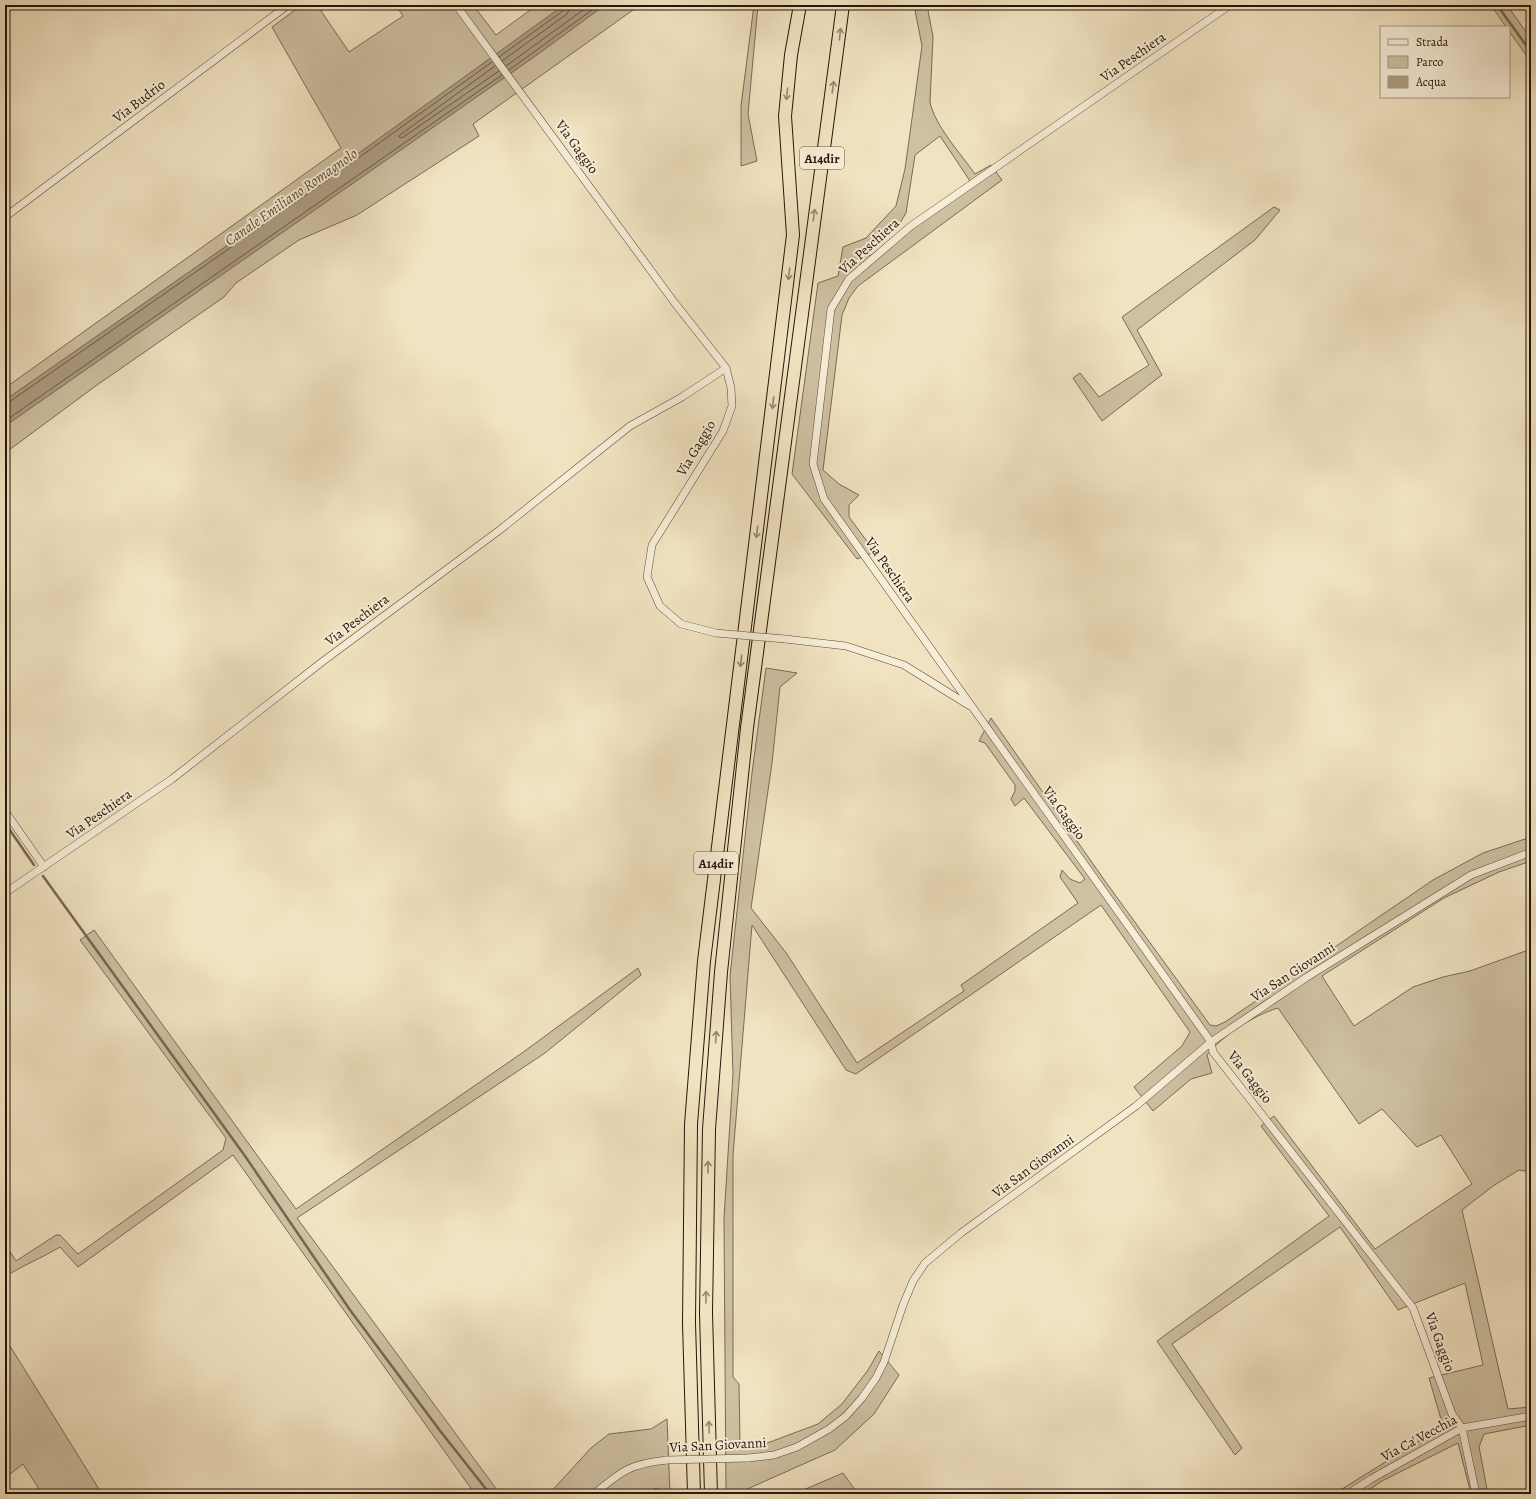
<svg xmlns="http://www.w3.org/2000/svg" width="1536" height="1499" font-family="Alegreya,serif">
	<rect width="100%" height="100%" fill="#f1e3c1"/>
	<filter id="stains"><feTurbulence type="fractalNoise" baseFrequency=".005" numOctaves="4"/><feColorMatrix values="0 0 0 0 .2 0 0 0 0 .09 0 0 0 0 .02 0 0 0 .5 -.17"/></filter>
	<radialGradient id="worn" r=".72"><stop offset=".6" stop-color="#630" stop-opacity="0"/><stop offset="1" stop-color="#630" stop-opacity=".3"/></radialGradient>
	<path fill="#cec0a2" stroke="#7a6a55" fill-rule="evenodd" d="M302,5H317L349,52L403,16L396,5H473L496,35L537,5H640L473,124L479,136L357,215L299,240L236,283L224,297L97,385L5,453V388L341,148L272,27Z
		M754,5H758L748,114L757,161L741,166V106Z
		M914,5H927L933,37L930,102C935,126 961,154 975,174L991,165L1002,180L858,286L849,298L842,315L823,470L839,484L859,495L849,505V517L875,552L857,559L792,474L818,283L838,276L843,247L866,238L896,206L905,169L922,46ZM940,136L970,181L870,256L865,248L900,223L906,213L915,155Z
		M1491,5H1507L1531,39V62L1509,31V27H1506Z
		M1274,207L1280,210L1255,240L1137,330L1162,375L1102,421L1073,378L1080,373L1099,397L1149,365L1122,317Z
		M766,668L797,673L780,687L772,763L751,908L787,954L857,1063L964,991L961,985L1078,903L1060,877L1062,870L1070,879L1080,883L1085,879L1024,798L1015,806L1011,799L1015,791V785L985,743L979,741L991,718L1105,881L1210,1025L1216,1026L1225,1022L1433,880L1483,853L1531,837V861L1499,872L1444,898L1322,976L1354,1026L1413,987L1443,977L1470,971L1531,949V1172L1519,1170L1493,1186L1462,1210L1508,1409L1531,1407V1425L1484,1434L1479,1447L1488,1494H1471L1458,1443L1382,1481L1363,1494H1334L1443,1426L1429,1378L1483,1365L1465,1283L1398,1310L1340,1227L1172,1344L1242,1448L1235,1455L1157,1341L1329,1216L1261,1126L1274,1116L1375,1249L1472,1184L1441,1135L1417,1147L1382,1109L1359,1124L1278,1008C1254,1015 1222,1036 1207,1055L1212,1073L1191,1079L1153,1111L1134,1087L1182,1046L1190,1032L1101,905L856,1074L846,1070L752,925L733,1155V1377L739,1384L740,1444L762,1445L818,1424L842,1404L868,1370L879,1351L899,1375L874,1414L835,1450L745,1490L744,1494H726L724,1218L733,1074L730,976L752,773Z
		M94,930L296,1209L522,1053L638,968L641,975L545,1053L297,1218L500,1494H475L233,1155L78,1267L60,1247C42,1258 23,1265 5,1277V1244L16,1261L56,1235H60L78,1254L223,1150L226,1138L80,940Z
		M5,1338L102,1494H42L23,1464L5,1478Z
		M667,1419L670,1494H663L657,1488L639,1494H549L591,1448L609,1434L651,1429Z
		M843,1473L858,1494H794Z"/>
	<path fill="#ac9d82" stroke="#766751" d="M564,5H605L534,57L5,426V400L327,176Z"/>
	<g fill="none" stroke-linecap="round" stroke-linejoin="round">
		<path stroke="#685945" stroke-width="1" d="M499,57L564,10L566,5
			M502,61L567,14L571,5
			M495,66L400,135L399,137L402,138L499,71
			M506,66L590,5
			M509,70L599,5
			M5,403L9,402L329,179L492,62
			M5,421L502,75"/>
		<path stroke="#766751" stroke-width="2.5" d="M1497,5L1531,52
			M5,823L34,865
			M43,876L245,1156L350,1310L441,1432L490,1494"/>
		<g stroke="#584836" stroke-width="8">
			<path id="street" d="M456,5L674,302L726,368L731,388L732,406L723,431L652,545L647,577L660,606L681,624L716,633
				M1230,5L911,226L849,279L831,309L813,464L824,499L1211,1042L1213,1052L1413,1308L1452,1414L1462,1428L1476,1494
				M5,217L288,5
				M785,639L846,646L904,665L970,706
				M5,811L44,867
				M5,893L172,779L322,662L501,529L630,426L682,397L726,368
				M748,1458L774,1455L797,1447L829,1429L846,1416L862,1398L876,1378L884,1362L903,1305L913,1281L925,1263L961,1233L1136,1106L1211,1042L1307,977L1471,875L1531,852
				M594,1494C623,1470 630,1464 667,1460
				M1348,1494L1371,1479L1462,1428L1531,1416"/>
		</g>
		<g stroke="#251508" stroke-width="14">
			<path id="highway" d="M694,1494L689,1323L691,1124L704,961L793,235L785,116L791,55L800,5
				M711,1494L706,1313L709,1129L721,972L747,728L843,5"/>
		</g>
		<use href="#street" stroke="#f6edd7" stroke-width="7"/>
		<use href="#highway" stroke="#f1e3c1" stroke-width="12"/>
		<g stroke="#584836" stroke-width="8" stroke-linecap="butt">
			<path id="street-bridge" d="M716,633L785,639
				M667,1460L748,1458"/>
		</g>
		<use href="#street-bridge" stroke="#f6edd7" stroke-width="7"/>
	</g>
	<defs><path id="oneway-shaft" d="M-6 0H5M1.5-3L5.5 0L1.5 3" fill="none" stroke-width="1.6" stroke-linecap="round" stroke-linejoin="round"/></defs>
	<g stroke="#95866e">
		<use href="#oneway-shaft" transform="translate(840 34) rotate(-84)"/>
		<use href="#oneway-shaft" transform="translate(833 87) rotate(-82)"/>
		<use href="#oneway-shaft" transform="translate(787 94) rotate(96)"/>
		<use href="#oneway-shaft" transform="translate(814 215) rotate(-82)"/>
		<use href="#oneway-shaft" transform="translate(789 274) rotate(97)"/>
		<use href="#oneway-shaft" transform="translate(773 403) rotate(97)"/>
		<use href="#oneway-shaft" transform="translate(757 532) rotate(97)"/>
		<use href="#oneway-shaft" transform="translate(741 661) rotate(97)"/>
		<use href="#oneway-shaft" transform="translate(716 1037) rotate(-86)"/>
		<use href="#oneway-shaft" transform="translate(708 1167) rotate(-89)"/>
		<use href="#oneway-shaft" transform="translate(706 1297) rotate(-89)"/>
		<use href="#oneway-shaft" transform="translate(709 1427) rotate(-92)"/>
	</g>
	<g text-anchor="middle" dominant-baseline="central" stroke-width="4" stroke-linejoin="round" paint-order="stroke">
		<g fill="#f6edd7" stroke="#645646" stroke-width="1">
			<rect x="800" y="147" width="44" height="22" rx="3"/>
			<rect x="694" y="852" width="44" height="22" rx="3"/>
		</g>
		<g font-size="13" font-weight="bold" fill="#251508">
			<text x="822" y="158">A14dir</text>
			<text x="716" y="863">A14dir</text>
		</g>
		<g font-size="14" fill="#251508" stroke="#f6edd7">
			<text transform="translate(1133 57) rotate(-35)">Via Peschiera</text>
			<text transform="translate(139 101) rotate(-37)">Via Budrio</text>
			<text transform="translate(577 147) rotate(54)">Via Gaggio</text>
			<text transform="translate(869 246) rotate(-42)">Via Peschiera</text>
			<text transform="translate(696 448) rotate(-59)">Via Gaggio</text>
			<text transform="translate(890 570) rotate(55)">Via Peschiera</text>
			<text transform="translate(357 620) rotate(-37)">Via Peschiera</text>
			<text transform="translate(1064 813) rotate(54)">Via Gaggio</text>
			<text transform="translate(99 814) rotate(-35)">Via Peschiera</text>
			<text transform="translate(1293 972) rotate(-33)">Via San Giovanni</text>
			<text transform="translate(1250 1077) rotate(52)">Via Gaggio</text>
			<text transform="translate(1033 1166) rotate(-36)">Via San Giovanni</text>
			<text transform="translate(1440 1342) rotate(70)">Via Gaggio</text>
			<text transform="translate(1419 1438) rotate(-28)">Via Ca' Vecchia</text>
			<text transform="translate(718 1445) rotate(-3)">Via San Giovanni</text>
		</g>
		<g font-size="15" font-style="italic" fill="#5b4b39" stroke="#f6edd7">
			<text transform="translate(291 197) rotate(-35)">Canale Emiliano Romagnolo</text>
		</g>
	</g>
	<rect width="1536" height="1499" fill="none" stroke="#f1e3c1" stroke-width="20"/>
	<rect x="6" y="6" width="1524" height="1487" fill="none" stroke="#251508" stroke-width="2"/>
	<rect x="10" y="10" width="1516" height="1479" fill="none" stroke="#251508"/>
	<rect x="1380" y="26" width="130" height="72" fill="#f6edd7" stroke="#a29784"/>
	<rect x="1388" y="39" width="20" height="6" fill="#f6edd7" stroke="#a29784"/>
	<text x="1416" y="46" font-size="12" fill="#251508">Strada</text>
	<rect x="1388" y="56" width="20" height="12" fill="#cec0a2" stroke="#a29784"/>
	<text x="1416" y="66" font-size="12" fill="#251508">Parco</text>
	<rect x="1388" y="76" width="20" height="12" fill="#ac9d82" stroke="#a29784"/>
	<text x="1416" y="86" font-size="12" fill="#251508">Acqua</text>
	<rect width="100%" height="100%" filter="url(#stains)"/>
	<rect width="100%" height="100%" fill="url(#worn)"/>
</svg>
